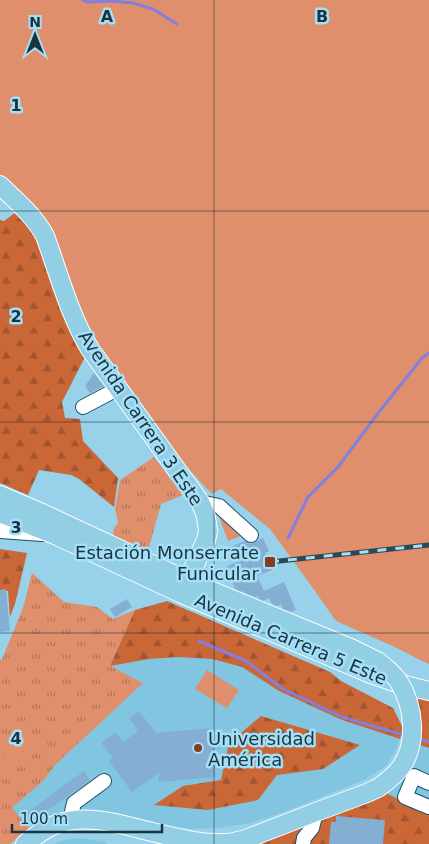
<svg xmlns="http://www.w3.org/2000/svg" width="429" height="844" font-family="'DejaVu Sans',sans-serif">
	<defs>
		<pattern id="grass-tufts" width="24" height="20" patternUnits="userSpaceOnUse" patternTransform="scale(1.25)"><rect width="24" height="20" fill="#df8f6b"/><path d="M3 7l-1-3M5 7V3M7 7l1-3M15 17l-1-3M17 17v-4M19 17l1-3" fill="none" stroke="#b47559"/></pattern>
		<pattern id="forest-firs" width="22" height="20" patternUnits="userSpaceOnUse" patternTransform="scale(1.25)"><rect width="22" height="20" fill="#c96737"/><path d="M5 1l3.5 6h-7zM16 11l3.5 6h-7z" fill="#a25530"/></pattern>
	</defs>
	<rect width="100%" height="100%" fill="#97d2ea"/>
	<path fill="#82c5e0" d="M178,657L212,659L242,667L279,691L342,720L400,739L395,752L386,766L364,780L281,813L251,823L218,828L191,829L115,815L78,810L58,813L48,817L29,828L10,844H0V702L110,666L149,659Z
		M416,744L429,748V844L386,793Z
		M77,838L104,841L107,844H54L59,841Z"/>
	<path fill="url(#grass-tufts)" d="M154,457L183,495L161,504L148,551L113,535L114,528L118,523L115,509L120,480Z
		M32,573L64,602L97,607L113,619L135,610L110,666L143,683L55,765L44,780L12,808L29,828L10,844H0V660L2,659L23,608Z"/>
	<path fill="url(#forest-firs)" d="M16,212L29,217L86,355L62,402L65,418L80,419L83,441L118,478L114,507L79,479L71,475L39,470L28,495L0,483V220L4,221Z
		M0,549L27,553L15,604L10,617L8,591H0Z
		M167,601L330,672L341,681L393,708L403,728L400,739L342,720L279,691L242,667L212,659L178,657L149,659L110,666L135,610Z
		M412,693L429,698V748L416,744Z
		M261,716L360,745L323,769L277,775L258,800L208,810L154,805L183,786L221,780L229,743Z
		M386,793L429,814V844H254Z"/>
	<path fill="#df8f6b" d="M0,0H429V664L416,658L397,648L336,621L310,584L270,529L221,489L212,494L182,462L140,402L97,347L80,311L69,278L54,246L0,180Z
		M218,514L243,535L228,541Z
		M207,670L239,690L227,708L195,689Z
		M21,735L30,747L7,763L0,753V750Z"/>
	<g fill="none" stroke-linecap="round" stroke-linejoin="round">
		<path stroke="#847edd" stroke-width="3" d="M83,0L88,2L111,1L133,3L153,9L177,24
			M288,538L308,497L338,467L379,412L422,358L429,353
			M199,641L246,661L283,689L342,717L407,736
			M418,739L429,742"/>
	</g>
	<path fill="#85afd2" d="M94,373L104,386L90,393L85,386Z
		M263,538L269,551L265,553L272,570L257,576L264,591L284,582L296,610L291,612L283,609L281,604L277,606L272,604L269,598L263,601L259,599L258,596L255,597L244,593L243,591L241,592L235,589L226,567L237,562L230,547L245,541L251,544Z
		M6,589L10,631L0,632V590Z
		M127,599L132,607L115,617L110,609Z
		M139,711L156,733L211,728L216,777L159,782V773L132,792L109,761L113,758L101,743L116,732L123,742L138,731L129,718Z
		M84,771L90,780L30,823L24,815Z
		M336,816L385,820L383,844H329L331,822H336Z"/>
	<g fill="none" stroke-linecap="round" stroke-linejoin="round">
		<g stroke="#185469" stroke-width="16">
			<path id="minor" d="M83,407L119,388
				M200,502L219,506L251,535
				M0,531L42,534
				M429,783L414,776L405,797L429,807
				M70,820L74,803L104,781
				M303,844L304,838L312,828L316,812"/>
		</g>
		<g stroke="#fff" stroke-width="20">
			<path id="major" d="M0,185C16,201 34,215 45,236C59,274 69,314 90,349L200,502L205,513L207,523L208,531L206,540L182,594
				M0,495L42,513L188,581L353,649L379,662
				M0,513L55,535L182,594L371,674L397,683L429,691
				M25,844C35,836 45,828 57,824C85,814 117,823 144,830C169,836 197,844 224,843C231,843 239,841 246,839L316,812L367,793L378,788"/>
		</g>
		<use href="#minor" stroke="#fff" stroke-width="14"/>
		<use href="#major" stroke="#92cee4" stroke-width="18"/>
		<g stroke="#2b4853" stroke-width="5">
			<path id="rail" d="M270,562L429,545"/>
		</g>
		<use href="#rail" stroke="#a4dff7" stroke-width="3" stroke-dasharray="9" stroke-linecap="butt"/>
		<g stroke="#fff" stroke-width="20" stroke-linecap="butt">
			<path id="major-bridge" d="M378,788C386,782 395,776 401,767C418,743 414,706 399,682C394,674 386,668 379,662"/>
		</g>
		<use href="#major-bridge" stroke="#92cee4" stroke-width="18"/>
	</g>
	<path fill="none" stroke="#1b333c" stroke-width="1" stroke-opacity="0.55" d="M214,0V844M0,211H429M0,422H429M0,633H429"/>
	<g fill="#853e1b" stroke="#a4dff7" stroke-width="2">
		<rect x="264" y="556" width="12" height="12" rx="2.5"/>
		<circle cx="198" cy="748" r="5"/>
	</g>
	<g text-anchor="middle" dominant-baseline="central" stroke-width="5" stroke-linejoin="round" paint-order="stroke">
		<g font-size="18" fill="#1b333c" stroke="#a4dff7">
			<text transform="translate(141 418) rotate(56)">Avenida Carrera 3 Este</text>
			<text transform="translate(291 639) rotate(23)">Avenida Carrera 5 Este</text>
		</g>
		<g font-size="18" fill="#1b333c" stroke="#a4dff7" text-anchor="end">
			<text x="259" y="552">Estación Monserrate<tspan x="259" dy="21">Funicular</tspan></text>
			<text x="208" y="738" text-anchor="start">Universidad<tspan x="208" dy="21">América</tspan></text>
		</g>
	</g>
	<g font-size="16" text-anchor="middle" font-weight="bold" fill="#1b333c" stroke="#a4dff7" stroke-width="5" stroke-linejoin="round" paint-order="stroke">
		<text x="107" y="22">A</text>
		<text x="322" y="22">B</text>
		<text x="16" y="111">1</text>
		<text x="16" y="322">2</text>
		<text x="16" y="533">3</text>
		<text x="16" y="744">4</text>
	</g>
	<g transform="translate(35 35)" stroke="#a4dff7" stroke-width="4" paint-order="stroke">
	<path d="M0-4L9 19L0 12L-9 19Z" fill="#1b333c"/>
	<text y="-8" font-size="14" font-weight="bold" text-anchor="middle" fill="#1b333c">N</text>
	</g>
	<path d="M12 824v8h150v-8" fill="none" stroke="#1b333c" stroke-width="2.5"/>
	<text x="20" y="824" font-size="15" fill="#1b333c" stroke="#a4dff7" stroke-width="4" paint-order="stroke">100 m</text>
</svg>
